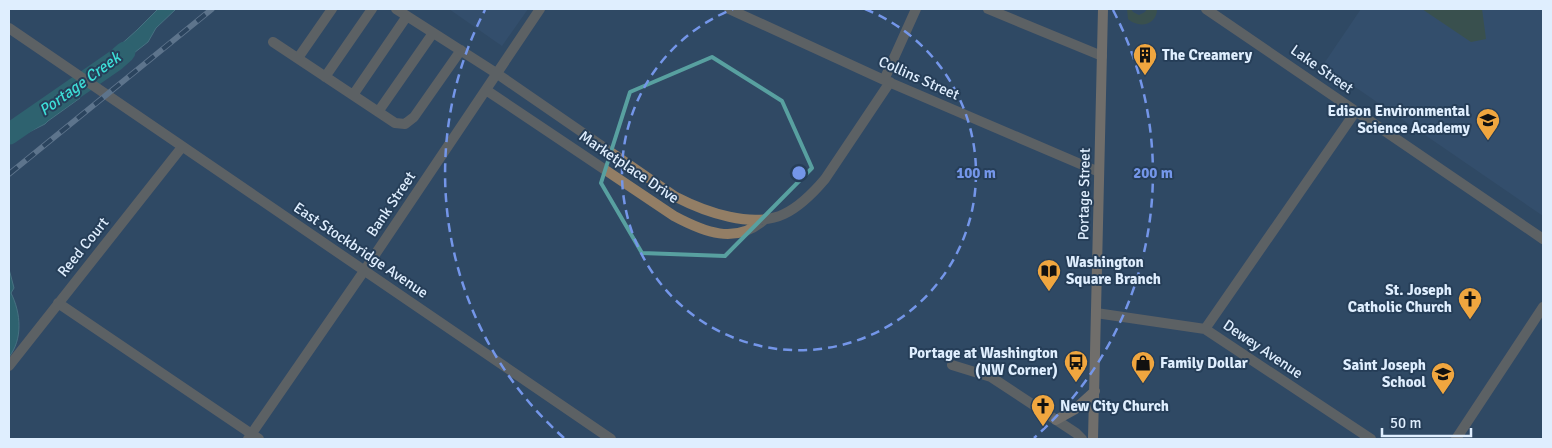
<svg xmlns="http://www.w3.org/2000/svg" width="1552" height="448" font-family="Signika,sans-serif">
	<rect width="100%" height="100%" fill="#304964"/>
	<path fill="#385575" d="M449,9H528L502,46Z
		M1361,9H1543V216L1323,65Z"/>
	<path fill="#465a33" d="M1127,9H1131L1133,12L1139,15L1145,12L1147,9H1157C1157,25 1139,29 1128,19Z
		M1422,9H1482L1486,39L1471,42Z"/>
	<path fill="#2d817d" stroke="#62a2a4" d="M158,9H176L156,28L148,42L116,67L105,72L97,66L137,30Z
		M67,89L80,98L48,121L45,124L9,142V130Z
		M9,269L14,288L11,293C21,313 23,339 9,357Z"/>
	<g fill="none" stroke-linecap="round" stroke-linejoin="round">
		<path stroke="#2d817d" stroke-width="21" d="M9,134L116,60L125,52"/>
		<path stroke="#937e65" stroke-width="10" d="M396,9L496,73L676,197C705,212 753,229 784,214C801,206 814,192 825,179L890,82
			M729,9L884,80L1099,172
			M988,9L1102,56
			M1206,9L1543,239
			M9,28L611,439
			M273,42L395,123L405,124L414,117L461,50
			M298,58L332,9
			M325,77L372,9
			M884,80L916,9
			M486,90L674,216C704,232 735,245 764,220
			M353,95L407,16
			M378,112L433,33
			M58,303L259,439
			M1096,313L1205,329L1371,439
			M1205,329L1356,111
			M952,365L991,377L1076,433L1082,439
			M9,366L182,147
			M248,439L364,271L540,9
			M1456,439L1543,307"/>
		<path stroke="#be9c74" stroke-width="10" d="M1056,420L1074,410L1095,391
			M1093,439L1103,9"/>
		<g stroke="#95a9bd" stroke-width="5.5">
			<path id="rail" d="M9,174L212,9"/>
		</g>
		<use href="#rail" stroke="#263e58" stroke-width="4" stroke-dasharray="11" stroke-linecap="butt"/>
	</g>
	<path d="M0 0H1552V448H0ZM712,57L782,101L812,168L725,256L642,253L601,183L630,92Z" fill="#304964" fill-opacity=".55" fill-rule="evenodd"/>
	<path fill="none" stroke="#58a0a0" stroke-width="4" stroke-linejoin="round" d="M712,57L782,101L812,168L725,256L642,253L601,183L630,92Z"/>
	<g fill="none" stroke="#7496e9" stroke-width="2.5" stroke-dasharray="9 6">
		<path d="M865 9A177 177 0 1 1 733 9"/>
		<path d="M564 438A354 354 0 0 1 485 10M1113 10A354 354 0 0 1 1034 438"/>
	</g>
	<defs>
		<g id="building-pin" transform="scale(1.25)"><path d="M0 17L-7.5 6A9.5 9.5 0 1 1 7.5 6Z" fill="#f0a63f" stroke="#263e58"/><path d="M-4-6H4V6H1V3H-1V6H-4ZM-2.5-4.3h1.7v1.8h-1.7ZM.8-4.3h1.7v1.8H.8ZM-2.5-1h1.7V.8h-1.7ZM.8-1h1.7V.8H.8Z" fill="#111"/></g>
		<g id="school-pin" transform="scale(1.25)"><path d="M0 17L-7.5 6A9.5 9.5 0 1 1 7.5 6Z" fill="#f0a63f" stroke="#263e58"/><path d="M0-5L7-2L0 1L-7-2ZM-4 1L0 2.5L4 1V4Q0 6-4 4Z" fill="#111"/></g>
		<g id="library-pin" transform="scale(1.25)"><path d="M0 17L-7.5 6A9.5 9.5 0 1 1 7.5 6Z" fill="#f0a63f" stroke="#263e58"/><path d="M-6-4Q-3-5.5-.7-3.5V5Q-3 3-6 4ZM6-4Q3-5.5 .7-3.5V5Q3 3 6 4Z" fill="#111"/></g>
		<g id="church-pin" transform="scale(1.25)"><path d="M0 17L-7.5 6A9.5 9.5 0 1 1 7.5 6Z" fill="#f0a63f" stroke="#263e58"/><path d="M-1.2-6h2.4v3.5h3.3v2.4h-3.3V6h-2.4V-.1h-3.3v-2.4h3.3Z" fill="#111"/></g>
		<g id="bus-pin" transform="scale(1.25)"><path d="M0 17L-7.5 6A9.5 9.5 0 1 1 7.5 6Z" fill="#f0a63f" stroke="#263e58"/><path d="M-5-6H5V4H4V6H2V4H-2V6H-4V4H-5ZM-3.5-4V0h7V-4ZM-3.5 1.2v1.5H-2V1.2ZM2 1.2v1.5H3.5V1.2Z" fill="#111"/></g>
		<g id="shop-pin" transform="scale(1.25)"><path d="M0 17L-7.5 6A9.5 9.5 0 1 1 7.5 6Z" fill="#f0a63f" stroke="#263e58"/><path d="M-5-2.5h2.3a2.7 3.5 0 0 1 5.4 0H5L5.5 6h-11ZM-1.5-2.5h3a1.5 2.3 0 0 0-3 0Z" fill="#111"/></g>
	</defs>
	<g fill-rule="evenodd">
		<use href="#building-pin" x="1145" y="55"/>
		<use href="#school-pin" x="1488" y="120"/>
		<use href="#library-pin" x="1049" y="271"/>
		<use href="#church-pin" x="1470" y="299"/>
		<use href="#bus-pin" x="1076" y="362"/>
		<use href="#shop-pin" x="1143" y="363"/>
		<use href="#school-pin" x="1443" y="374"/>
		<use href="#church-pin" x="1043" y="406"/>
	</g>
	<g text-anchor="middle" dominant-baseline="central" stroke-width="4" stroke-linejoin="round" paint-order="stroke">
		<g font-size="15" font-weight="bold" fill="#dfeefe" stroke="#263e58" text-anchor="start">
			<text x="1162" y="55">The Creamery</text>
			<text x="1470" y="111" text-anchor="end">Edison Environmental<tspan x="1470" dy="17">Science Academy</tspan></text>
			<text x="1066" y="262">Washington<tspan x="1066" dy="17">Square Branch</tspan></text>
			<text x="1452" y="290" text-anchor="end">St. Joseph<tspan x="1452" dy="17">Catholic Church</tspan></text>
			<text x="1058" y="353" text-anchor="end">Portage at Washington<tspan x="1058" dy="17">(NW Corner)</tspan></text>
			<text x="1160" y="363">Family Dollar</text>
			<text x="1426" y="365" text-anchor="end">Saint Joseph<tspan x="1426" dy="17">School</tspan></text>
			<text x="1060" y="406">New City Church</text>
		</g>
		<g font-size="15" fill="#dfeefe" stroke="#263e58">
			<text transform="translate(1322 69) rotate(35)">Lake Street</text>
			<text transform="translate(919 78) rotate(24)">Collins Street</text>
			<text transform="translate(629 167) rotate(34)">Marketplace Drive</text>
			<text transform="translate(1084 194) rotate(-89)">Portage Street</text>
			<text transform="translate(391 204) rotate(-56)">Bank Street</text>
			<text transform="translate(83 247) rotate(-51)">Reed Court</text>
			<text transform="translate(361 250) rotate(34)">East Stockbridge Avenue</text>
			<text transform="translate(1263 349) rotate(34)">Dewey Avenue</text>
		</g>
		<g font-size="16" font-style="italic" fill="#3dded8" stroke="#263e58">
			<text transform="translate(80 84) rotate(-36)">Portage Creek</text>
		</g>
	</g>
	<circle cx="799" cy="173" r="8" fill="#7496e9" stroke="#263e58" stroke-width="2.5"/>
	<g font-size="15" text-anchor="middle" font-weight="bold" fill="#7496e9" stroke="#263e58" stroke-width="4" stroke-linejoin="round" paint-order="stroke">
		<text x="976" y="178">100 m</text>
		<text x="1153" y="178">200 m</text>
	</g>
	<rect width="1552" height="448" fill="none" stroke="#dfeefe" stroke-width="20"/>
	<path d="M1382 428v8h89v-8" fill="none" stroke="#dfeefe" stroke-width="2.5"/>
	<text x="1390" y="428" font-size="15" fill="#dfeefe" stroke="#263e58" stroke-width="4" paint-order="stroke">50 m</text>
</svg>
